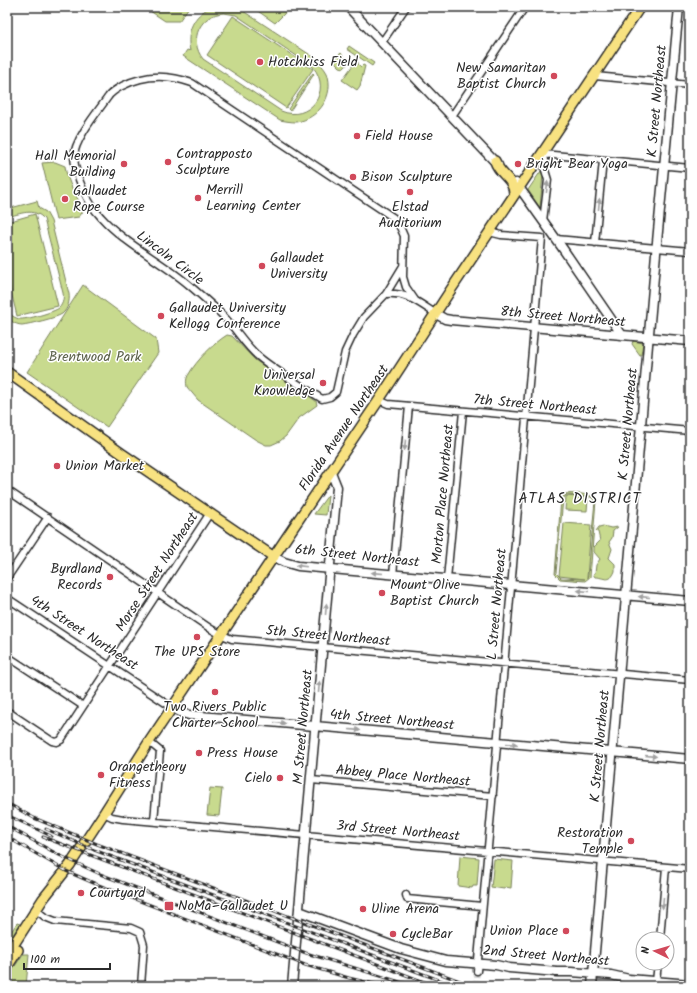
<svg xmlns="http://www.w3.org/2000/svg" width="697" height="993" font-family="Kalam,sans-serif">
	<rect width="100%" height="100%" fill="#fff"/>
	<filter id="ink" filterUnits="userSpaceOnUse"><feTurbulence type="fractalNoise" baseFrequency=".025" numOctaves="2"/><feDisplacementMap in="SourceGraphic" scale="8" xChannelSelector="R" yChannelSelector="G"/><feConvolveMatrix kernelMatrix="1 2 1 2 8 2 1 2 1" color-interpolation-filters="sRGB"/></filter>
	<g filter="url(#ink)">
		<path fill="#c8da8e" stroke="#7a825c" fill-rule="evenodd" d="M144,7H189L179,21H165Z
			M211,7H235L240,9L315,58C319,63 324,67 327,73C335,95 319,119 296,122C291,122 285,121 280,120L183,56L187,50L190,51C186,32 193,15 211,7ZM224,13L236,15L313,67C333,91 309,123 281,111L203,59C188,40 200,14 224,13Z
			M252,7H289L284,14L275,23Z
			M233,16L313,69L286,108L207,55Z
			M349,46L374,63L372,66L347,49Z
			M341,53L347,62L346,66L344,68L340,67L333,60Z
			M356,61L358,62V64L361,67L363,65L365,66L360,86L357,90L342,80Z
			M313,73L314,74L290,111L288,109Z
			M55,162L65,166C67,182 77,197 84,210L79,217L56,220L42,163Z
			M541,171L543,174L540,208L528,190Z
			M37,201L39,208L46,212L51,221L69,294C70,301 68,309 62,314C56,318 30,324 22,325C18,325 14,323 11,321L7,322V300L11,315C14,317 16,318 19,319C26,320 54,312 59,308C63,304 64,298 63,293L44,219C34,207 20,214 7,217V209Z
			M35,214L58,306L17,316L7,275V222Z
			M83,285L156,339L158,353L107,427L27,372Z
			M227,335L232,336L255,360L316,401L317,405L299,418L286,436L280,441L271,445H266L256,440L198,400L187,387C186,382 186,378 189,374C196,361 214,343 227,335Z
			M633,341L643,343L641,355H640L632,344Z
			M565,494C573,493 592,493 596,500L590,577L585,581L560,579L555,574L561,499ZM566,495L591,497L595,501L588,575L587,578L591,525L564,523L559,576L585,579H584L561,578L556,573L563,499Z
			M328,495L326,515L314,514Z
			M566,496L588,498L587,511L565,510Z
			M603,526L611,528L618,527L613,531L612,538L609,542L612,549L609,558L615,564V571C610,584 604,577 595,577L593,574L595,573L596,565L600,559L594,552V547L600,541L598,532L596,531L599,527Z
			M210,788L222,789L219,816L207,815Z
			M460,856L479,858L477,886H473L472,888L458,886Z
			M494,859L513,861L511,888L505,887L504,889L491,887Z
			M17,923L20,924L7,944V938Z
			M23,954H29L26,986H7V978Z"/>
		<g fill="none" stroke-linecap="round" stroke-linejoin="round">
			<path stroke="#d5d5d5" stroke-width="6" stroke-dasharray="6 3" stroke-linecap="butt" d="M476,986L477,971"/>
			<g stroke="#2b2b2b" stroke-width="9">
				<path id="street" d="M382,42L406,7
					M595,76L690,85
					M452,116L525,7
					M543,221L548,180L545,170V160L543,154L690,168
					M556,239L690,251
					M595,243L603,160
					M403,266L386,294L364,317L353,335L345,352L336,392L330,397L322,399C302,386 277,372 259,357C246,346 238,332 227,320C216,308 202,296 189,285C161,261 126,245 101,217C88,204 75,176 74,157C74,140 98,111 108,97C111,92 117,89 122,86C145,74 168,74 192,83L394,218L400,227L404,236L403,277L406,287L415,300
					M386,294C407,292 419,303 436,314
					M379,400L388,404L690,431
					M7,490L211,629L222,635L232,639L690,680
					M393,575L409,406
					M7,578L48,517
					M447,579L463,411
					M7,598L173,708
					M7,656L83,706
					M7,711L52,741L57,742L61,740L210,513
					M149,742L160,751L154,821
					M311,780L493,796
					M104,813L112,817L123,819L690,869
					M406,895L407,899L482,906
					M36,910L45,917L55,921L131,928L140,932L144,945L141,986
					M660,939L666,867
					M477,971L542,238L501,235L489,232
					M656,981L658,963"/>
			</g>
			<g stroke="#2b2b2b" stroke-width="11">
				<path id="secondary" d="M348,7L498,165
					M516,183L561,246L622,335
					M436,314L445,319L451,320L690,341
					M274,557L284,562L298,566L690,601
					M173,708L182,713L189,715L690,759
					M299,911L401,949L446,961L496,965L509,968L557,972H571L611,975L629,979L690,984
					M292,986L337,487L331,472
					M592,986L657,242L679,7"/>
			</g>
			<g stroke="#2b2b2b" stroke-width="12">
				<path id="primary" d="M495,161C499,175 514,178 514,194
					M7,372L121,453L274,557
					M7,955L43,899L70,865L104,813L149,742L379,400L452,288L640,7
					M7,967L18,950"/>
			</g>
			<use href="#street" stroke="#fff" stroke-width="6"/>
			<use href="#secondary" stroke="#fff" stroke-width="8"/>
			<use href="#primary" stroke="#f8e281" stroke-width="9"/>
			<g stroke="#2b2b2b" stroke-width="3">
				<path id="rail" d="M7,803L34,818L97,844L473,986
					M7,815L51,836
					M7,826L59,855L100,874L306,953L413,986
					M46,829L94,850L455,986
					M7,837L66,871L96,884L305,965L349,978L382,986
					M43,837L435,986"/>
			</g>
			<use href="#rail" stroke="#fff" stroke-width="1.5" stroke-dasharray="4.5" stroke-linecap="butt"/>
		</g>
		<defs><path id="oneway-solid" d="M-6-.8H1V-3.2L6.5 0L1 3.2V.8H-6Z"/></defs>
		<g fill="#a0a0a0">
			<use href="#oneway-solid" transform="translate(547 187) rotate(-84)"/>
			<use href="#oneway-solid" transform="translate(599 204) rotate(-85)"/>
			<use href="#oneway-solid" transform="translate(405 445) rotate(95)"/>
			<use href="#oneway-solid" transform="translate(301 566) rotate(-173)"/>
			<use href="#oneway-solid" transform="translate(377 573) rotate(-175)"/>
			<use href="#oneway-solid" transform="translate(583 591) rotate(-175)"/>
			<use href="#oneway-solid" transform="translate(644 597) rotate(-175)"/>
			<use href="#oneway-solid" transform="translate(326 609) rotate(-85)"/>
			<use href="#oneway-solid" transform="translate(319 687) rotate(-85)"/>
			<use href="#oneway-solid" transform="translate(280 723) rotate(5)"/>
			<use href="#oneway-solid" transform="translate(355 730) rotate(5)"/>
			<use href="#oneway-solid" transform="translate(512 744) rotate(5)"/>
			<use href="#oneway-solid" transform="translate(651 756) rotate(5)"/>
			<use href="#oneway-solid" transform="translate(663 903) rotate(95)"/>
		</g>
	</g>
	<g fill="#d1495b" stroke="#fff" stroke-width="1.5">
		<circle cx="260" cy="62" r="4"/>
		<circle cx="554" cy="76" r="4"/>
		<circle cx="357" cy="136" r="4"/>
		<circle cx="168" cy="162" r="4"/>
		<circle cx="124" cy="164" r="4"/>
		<circle cx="518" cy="164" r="4"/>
		<circle cx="353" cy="177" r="4"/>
		<circle cx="410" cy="192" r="4"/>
		<circle cx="198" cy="198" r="4"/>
		<circle cx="65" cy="199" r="4"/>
		<circle cx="262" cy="266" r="4"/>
		<circle cx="161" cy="316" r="4"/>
		<circle cx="323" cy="383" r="4"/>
		<circle cx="57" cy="466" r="4"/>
		<circle cx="110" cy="577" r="4"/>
		<circle cx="382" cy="593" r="4"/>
		<circle cx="197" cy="637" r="4"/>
		<circle cx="215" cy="692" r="4"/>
		<circle cx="199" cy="753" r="4"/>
		<circle cx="101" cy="775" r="4"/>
		<circle cx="280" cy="778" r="4"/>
		<circle cx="631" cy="841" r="4"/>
		<circle cx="81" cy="893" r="4"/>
		<rect x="164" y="901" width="10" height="10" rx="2"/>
		<circle cx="363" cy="909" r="4"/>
		<circle cx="566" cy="931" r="4"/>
		<circle cx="393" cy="934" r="4"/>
	</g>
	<g text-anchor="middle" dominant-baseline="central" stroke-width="3" stroke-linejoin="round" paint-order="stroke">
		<g font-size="14" fill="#2b2b2b" stroke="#fff" text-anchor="start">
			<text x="268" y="62">Hotchkiss Field</text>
			<text x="546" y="68" text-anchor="end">New Samaritan<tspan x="546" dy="16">Baptist Church</tspan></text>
			<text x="365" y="136">Field House</text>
			<text x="176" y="154">Contrapposto<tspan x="176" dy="16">Sculpture</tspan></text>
			<text x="116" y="156" text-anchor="end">Hall Memorial<tspan x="116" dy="16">Building</tspan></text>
			<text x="526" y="164">Bright Bear Yoga</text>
			<text x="361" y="177">Bison Sculpture</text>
			<text x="206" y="190">Merrill<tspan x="206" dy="16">Learning Center</tspan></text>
			<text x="73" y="191">Gallaudet<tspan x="73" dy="16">Rope Course</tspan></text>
			<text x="410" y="207" text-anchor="middle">Elstad<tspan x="410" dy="16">Auditorium</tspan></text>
			<text x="270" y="258">Gallaudet<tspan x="270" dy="16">University</tspan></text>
			<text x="169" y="308">Gallaudet University<tspan x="169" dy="16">Kellogg Conference</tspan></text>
			<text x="315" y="375" text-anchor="end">Universal<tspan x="315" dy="16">Knowledge</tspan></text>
			<text x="65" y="466">Union Market</text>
			<text x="102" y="569" text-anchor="end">Byrdland<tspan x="102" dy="16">Records</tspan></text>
			<text x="390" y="585">Mount Olive<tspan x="390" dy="16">Baptist Church</tspan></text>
			<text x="197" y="652" text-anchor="middle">The UPS Store</text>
			<text x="215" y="707" text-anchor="middle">Two Rivers Public<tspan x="215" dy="16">Charter School</tspan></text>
			<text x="207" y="753">Press House</text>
			<text x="109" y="767">Orangetheory<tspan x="109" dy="16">Fitness</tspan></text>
			<text x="272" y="778" text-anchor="end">Cielo</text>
			<text x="623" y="833" text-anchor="end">Restoration<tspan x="623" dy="16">Temple</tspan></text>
			<text x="89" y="893">Courtyard</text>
			<text x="178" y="906">NoMa–Gallaudet U</text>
			<text x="371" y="909">Uline Arena</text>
			<text x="558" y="931" text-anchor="end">Union Place</text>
			<text x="401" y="934">CycleBar</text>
		</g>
		<g font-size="14" fill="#2b2b2b" stroke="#fff">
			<text transform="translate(657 101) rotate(-85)">K Street Northeast</text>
			<text transform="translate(170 258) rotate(37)">Lincoln Circle</text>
			<text transform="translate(563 317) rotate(5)">8th Street Northeast</text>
			<text transform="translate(535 405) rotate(5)">7th Street Northeast</text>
			<text transform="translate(628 424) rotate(-85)">K Street Northeast</text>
			<text transform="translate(344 428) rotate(-56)">Florida Avenue Northeast</text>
			<text transform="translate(443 494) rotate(-85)">Morton Place Northeast</text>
			<text transform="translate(357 556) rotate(6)">6th Street Northeast</text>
			<text transform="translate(157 572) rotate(-57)">Morse Street Northeast</text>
			<text transform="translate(497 604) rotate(-85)">L Street Northeast</text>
			<text transform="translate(84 633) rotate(33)">4th Street Northeast</text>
			<text transform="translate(328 636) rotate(5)">5th Street Northeast</text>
			<text transform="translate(392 720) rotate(5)">4th Street Northeast</text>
			<text transform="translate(303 727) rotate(-85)">M Street Northeast</text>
			<text transform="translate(600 746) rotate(-85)">K Street Northeast</text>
			<text transform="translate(403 776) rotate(5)">Abbey Place Northeast</text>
			<text transform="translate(398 831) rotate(5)">3rd Street Northeast</text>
			<text transform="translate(546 956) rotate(5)">2nd Street Northeast</text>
		</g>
		<g font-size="14" fill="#5a6049" stroke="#fff">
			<text x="95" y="357">Brentwood Park</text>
		</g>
		<g font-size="15" letter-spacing="1" fill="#2b2b2b" stroke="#fff">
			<text x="580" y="499">ATLAS DISTRICT</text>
		</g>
	</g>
	<rect width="697" height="993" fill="none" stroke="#fff" stroke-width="24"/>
	<rect x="12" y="12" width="673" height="969" fill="none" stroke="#2b2b2b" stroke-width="1.5" filter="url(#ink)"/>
	<g transform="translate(655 951) rotate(275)"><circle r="19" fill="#ffffff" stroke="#aaaaaa"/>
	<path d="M0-3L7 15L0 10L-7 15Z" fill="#d1495b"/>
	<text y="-6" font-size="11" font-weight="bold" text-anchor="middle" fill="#2b2b2b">N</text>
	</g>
	<path d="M24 963v6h86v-6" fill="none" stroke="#2b2b2b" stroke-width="2"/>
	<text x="30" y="963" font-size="12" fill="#2b2b2b" stroke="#ffffff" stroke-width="3" paint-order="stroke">100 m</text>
</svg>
